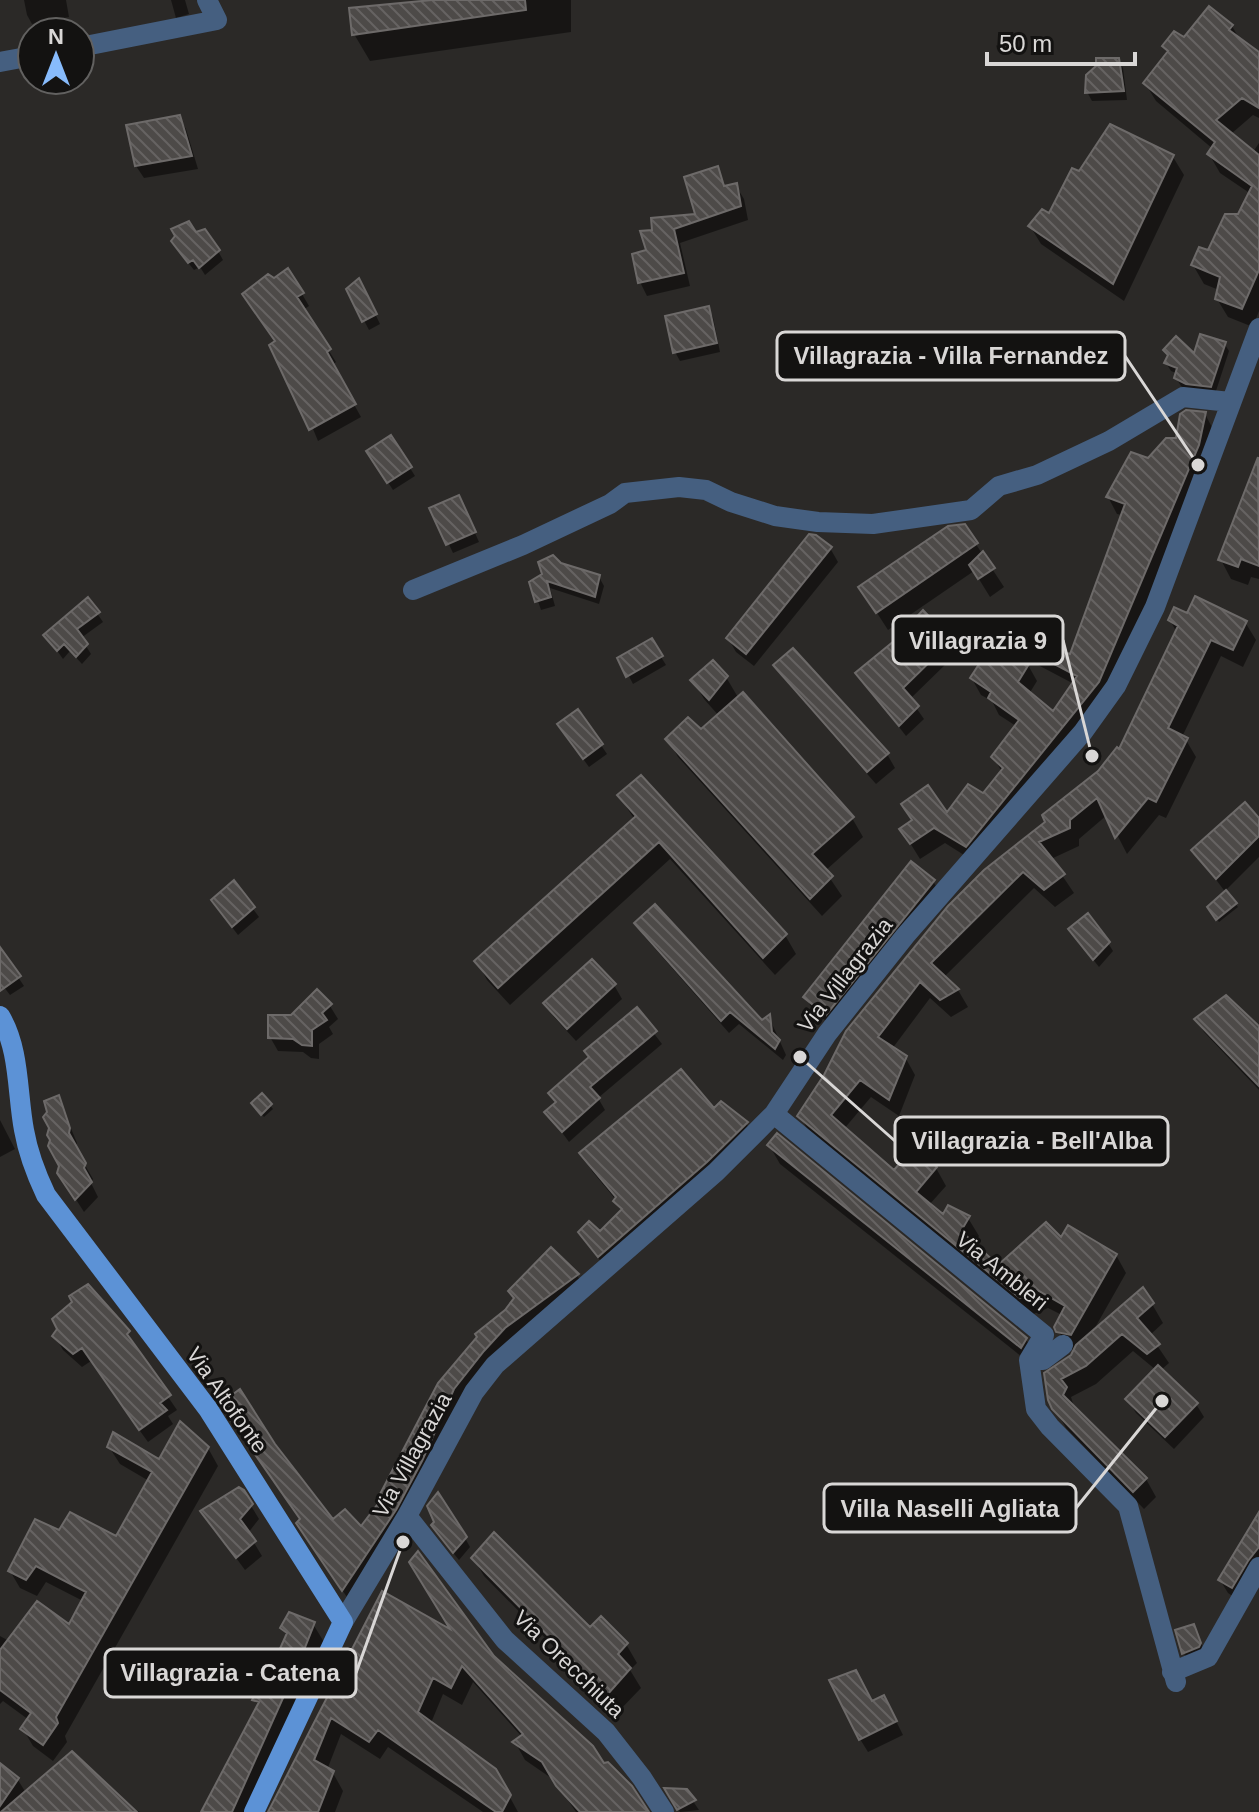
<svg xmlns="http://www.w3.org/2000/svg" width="1259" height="1812" font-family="Arial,sans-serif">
	<defs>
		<pattern id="building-back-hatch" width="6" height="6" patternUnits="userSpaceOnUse" patternTransform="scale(2)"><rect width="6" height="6" fill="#4d4a48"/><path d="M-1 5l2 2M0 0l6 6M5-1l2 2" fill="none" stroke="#666362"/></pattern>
	</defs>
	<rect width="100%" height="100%" fill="#2b2927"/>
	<path fill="#0007" d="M24,0H66L69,17L32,24L27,15Z
		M171,0H185L189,14L176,18Z
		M430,0H571V32L370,61L354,34Z
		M1232,26L1240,40L1259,54V118L1253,115L1231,134L1253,152L1259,143V311L1253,327L1228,317L1217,299L1219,290L1204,284L1193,265L1209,252L1240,216L1251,194L1220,173L1209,154L1213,149L1156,101L1145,83L1168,53L1164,46Z
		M1118,60L1123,68L1127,100L1092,101L1087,92Z
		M179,117L186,129L198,169L144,178L136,166Z
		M1173,157L1184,175L1124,301L1041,244L1030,226L1050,216L1079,173Z
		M717,169L726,188L736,186L744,199L748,220L680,243L690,286L647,296L640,282L654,232L697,216Z
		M195,234L218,251L223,260L205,275L200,267L194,270L178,250Z
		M274,280L302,294L309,306L303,310L336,362L332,365L361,417L318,441L277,342Z
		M363,289L380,324L369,330L348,290Z
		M708,309L713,317L720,352L680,361L675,352Z
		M1224,343L1229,351L1215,394L1192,392L1181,386L1176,378L1178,374L1171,371L1166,363L1169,357L1165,350L1195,357Z
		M1205,414L1214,431L1207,462L1108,699L975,862L945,843L920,859L902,830L947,815L984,795L1002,772L993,757L1016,726L999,715L992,701L981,695L972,679L1028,665L1037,681L1029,694L1053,714L1074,684L1038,665L1028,649L1071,656L1123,515L1117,514L1108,497Z
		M1259,459V579L1251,577L1248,585L1231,579L1221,560Z
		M374,461L410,468L415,476L393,490Z
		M463,506L479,542L453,553L432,509Z
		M964,526L1004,587L990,597L974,571L888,630L861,588Z
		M830,548L838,562L754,666L736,652L728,638Z
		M560,565L599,577L604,586L599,604L550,588L555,606L541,610L532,583Z
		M88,600L103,622L81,638L91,654L82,664L70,651L63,659L46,635Z
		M923,613L939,629L946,641L939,648L948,662L910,699L924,719L906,736L857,673L896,642Z
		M1188,616L1245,622L1256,640L1243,667L1221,656L1182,737L1186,740L1196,757L1166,818L1159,815L1127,854L1107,815L1079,839V846L1051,859L1074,893L1055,907L1034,888L944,977L958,990L968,1007L951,1017L930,998L892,1049L905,1057L915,1075L899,1116L871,1097L844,1129L894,1172L936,1168L946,1186L929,1205L943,1218H968L979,1236L973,1245L998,1268L1062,1240L1116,1255L1126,1273L1092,1333L1152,1304L1163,1323L1150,1335L1169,1363L1161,1370L1196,1404L1204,1417L1174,1449L1136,1413L1128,1400L1156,1370L1133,1351L1096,1384L1071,1397L1075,1410L1146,1479L1156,1497L1144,1509L1066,1428L1050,1400L1075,1351L1069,1349L1056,1327L1062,1315L1048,1308L1031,1315L810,1134L800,1116L1048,823L1120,751L1177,633L1170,620Z
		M651,641L666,665L633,684L620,659Z
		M776,666L887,754L895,768L876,784L784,679Z
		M726,677L739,699L742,695L852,818L863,837L825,871L842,896L822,916L678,757L668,739L701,732L719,716L704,699L693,680Z
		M578,711L607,754L589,767L565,734Z
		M619,796L785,935L796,954L775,975L670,859L510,1005L487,980L477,961L635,820Z
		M1259,822V857L1225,891L1238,907L1219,922L1209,908L1226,893L1194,850Z
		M933,881L941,895L834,1027L813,1011L806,997Z
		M234,883L259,917L238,935L218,909Z
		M636,923L761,1023L769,1017L786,1055L783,1060L739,1024L729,1033L644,936Z
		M1070,930L1108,943L1113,951L1099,967Z
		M0,950L24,986L10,995L0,982Z
		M614,985L622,999L576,1041L554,1017L546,1004Z
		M330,1006L338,1019L329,1027L333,1034L319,1044V1059L311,1058L303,1052L278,1051L270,1037L292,1017Z
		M636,1010L662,1044L598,1098L605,1110L569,1142L547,1112L557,1104L551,1094L590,1059Z
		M1196,1019L1259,1029V1090L1204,1032Z
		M262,1096L273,1109L264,1117L255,1107Z
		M58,1097L77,1143L75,1148L93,1179L91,1183L98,1197L84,1212L68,1187L51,1128Z
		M714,1111L746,1123L756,1140L609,1273L580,1232L601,1234L622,1212L616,1200L592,1171L582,1154Z
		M0,1120L15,1149L0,1157Z
		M769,1145L1026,1339L1036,1358L1032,1365L780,1164Z
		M577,1275L587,1293L493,1369L353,1606L309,1541L301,1521L233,1422L273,1445L333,1521L361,1529L385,1498L382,1494L515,1300L510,1291Z
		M128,1332L134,1347L177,1410L168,1416L173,1424L148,1442L140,1431L166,1412V1407L138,1428L91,1361L82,1367L63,1350L55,1336Z
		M109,1447L160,1462L208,1448L218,1466L65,1736L67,1742L53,1761L33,1746L23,1729L29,1720L3,1701L0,1704V1636L9,1641L70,1627L83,1601L46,1582L37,1596L20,1588L10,1571L59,1532L117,1538L149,1481L120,1464Z
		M242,1491L259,1519L248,1533L262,1556L245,1570L202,1512Z
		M1259,1516V1571L1240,1601L1228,1593L1220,1580Z
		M438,1534L465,1538L470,1547L459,1560Z
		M473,1558L590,1630L626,1644L637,1663L630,1670L641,1688L618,1712L484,1576Z
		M383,1594L493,1657L647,1812H576L554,1780L525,1760L515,1742L522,1737L473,1682L462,1705L443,1694L431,1723L495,1770L518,1812H483L388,1747L380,1759L341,1734L327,1770L333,1773L343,1791L335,1812H271Z
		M313,1624L324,1642L249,1812H203L259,1707L255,1700L271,1674L288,1637L282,1628Z
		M1198,1635L1205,1653L1189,1662L1184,1653Z
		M871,1703L891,1711L903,1735L868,1752L860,1739Z
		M0,1765L18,1780L26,1793L123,1802L140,1812H0Z
		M668,1790L686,1791L699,1810L680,1812Z"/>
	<path fill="url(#building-back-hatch)" stroke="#6d6a69" stroke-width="2" d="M432,0H525L526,10L352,35L349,8Z
		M1209,6L1233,25L1229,30L1259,52V108L1242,98L1216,120L1259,155V270L1242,309L1215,299L1220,277L1191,265L1199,247L1208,250L1225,214H1238L1252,186L1207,154L1215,142L1143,83L1168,51L1162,46L1174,31L1184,37Z
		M1096,58H1119L1124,91L1085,93L1086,75L1096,66Z
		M180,115L192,156L135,166L126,125Z
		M1110,124L1174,155L1113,284L1028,226L1042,209L1049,213L1072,168L1079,171Z
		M718,166L724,186L737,183L741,206L674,229L684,273L638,283L632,254L646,250L640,231L652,230L651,218L695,214L684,177Z
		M189,221L196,232L205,229L220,250L199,268L193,260L188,263L171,241L175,236L171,229Z
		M288,268L304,293L297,297L331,349L327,352L356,404L309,430L269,345L275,341L242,294L268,274L274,278Z
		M359,278L377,314L362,322L346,289Z
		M709,306L717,343L673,353L665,316Z
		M1200,334L1226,342L1211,387L1186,384L1174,378L1177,368L1164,363L1168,355L1163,350L1176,336L1194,353Z
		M1186,410L1206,412L1199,445L1099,682L966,847L934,828L910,844L899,829L912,820L901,804L928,785L947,812L968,784L983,793L1003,768L991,757L1019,720L988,698L991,692L970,678L989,649L996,654L1002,646L1029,664L1018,682L1053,711L1077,676L1026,649L1029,642L1070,654L1125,504L1106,497L1131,452L1148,458L1166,438H1176L1180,414Z
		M391,435L412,467L387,483L366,451Z
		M1258,457L1259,566L1241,559L1238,567L1218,560Z
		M459,495L476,532L446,545L429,508Z
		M965,524L978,543L876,613L858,587L948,526Z
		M809,534L816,535L832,547L746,654L726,638Z
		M983,551L995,568L978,579L969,565Z
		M553,555L561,563L600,575L595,597L547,581L551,597L535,602L529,582L542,574L538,562Z
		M1195,596L1247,621L1233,650L1211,640L1168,728L1188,738L1156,802L1148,798L1115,838L1097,798L1070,820V828L1039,842L1065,874L1044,890L1023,872L931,963L959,989L940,1000L920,982L878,1037L907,1056L889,1100L860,1080L831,1115L894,1170L914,1147L937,1167L916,1192L943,1214L948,1205L970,1216L961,1231L998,1265L1046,1222L1061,1237L1068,1225L1117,1254L1071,1335L1056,1332L1054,1327L1065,1306L1037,1290L1020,1298L797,1116L824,1075L846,1031L948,906L984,870L1045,822L1042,815L1098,771L1117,747L1119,749L1178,626L1168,620L1174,607L1187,613Z
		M88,597L100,612L77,629L88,644L76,657L64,644L57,651L43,635Z
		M923,610L940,628L931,637L943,649L903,688L919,706L899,726L855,673L894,641Z
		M652,638L663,656L626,677L617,658Z
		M793,648L889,753L867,772L773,665Z
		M713,660L728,676L709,700L690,680Z
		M743,692L854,817L812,854L833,876L810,899L665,739L688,717L701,729Z
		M578,709L603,744L583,759L557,724Z
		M641,775L787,934L763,958L659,842L498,988L474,961L636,816L617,795Z
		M1245,802L1259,818V836L1216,879L1191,850Z
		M911,861L935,880L826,1015L803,997Z
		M234,880L255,907L232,927L211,900Z
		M1226,890L1237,903L1216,920L1207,907Z
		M655,904L762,1020L770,1014L772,1032L780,1040L775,1049L730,1012L721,1021L634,923Z
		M1088,913L1110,942L1093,960L1068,929Z
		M0,947L21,976L0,991Z
		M592,959L616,984L567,1029L543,1003Z
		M317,989L332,1004L322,1013L327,1020L312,1030V1046L302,1045L293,1039L268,1038V1015H291Z
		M1226,995L1259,1026V1086L1194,1019Z
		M637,1007L657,1031L590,1087L600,1098L562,1132L544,1112L556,1102L548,1093L589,1057L584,1051Z
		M681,1069L714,1108L721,1101L748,1122L707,1162L598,1257L578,1232L589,1221L600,1231L622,1209L613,1201L616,1197L579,1153Z
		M262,1093L272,1104L261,1115L251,1103Z
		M59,1095L70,1128L69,1133L86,1163L84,1168L92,1182L75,1200L57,1173L59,1166L48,1146L50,1140L47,1135L49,1128L43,1117L47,1112L44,1101Z
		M777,1133L1027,1338L1021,1348L767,1145Z
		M551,1247L579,1274L505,1328L484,1351L454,1389L422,1461L396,1510L342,1591L296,1523L300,1519L220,1404L240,1389L275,1444L333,1519L345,1509L361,1526L383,1497L380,1494L438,1383L477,1337L475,1334L505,1310L514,1298L508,1291Z
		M88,1284L130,1331L127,1334L171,1395L160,1403L167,1410L139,1430L82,1348L73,1354L52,1336L57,1329L52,1319L72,1302L69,1296Z
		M1143,1287L1154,1303L1137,1318L1160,1344L1147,1354L1122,1334L1086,1366L1061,1379L1067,1387L1063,1395L1147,1478L1133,1492L1052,1409L1048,1400L1044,1373L1071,1355L1076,1345Z
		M1158,1365L1198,1403L1165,1437L1125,1399Z
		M180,1421L209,1447L56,1717L58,1723L43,1745L20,1729L31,1713L0,1690V1650L37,1601L69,1624L86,1592L36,1566L26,1580L8,1571L35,1519L59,1530L70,1512L116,1536L152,1472L107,1447L113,1432L159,1459Z
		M239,1487L244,1490L253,1504L240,1519L256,1541L236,1558L200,1511Z
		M438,1492L467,1537L453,1553L431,1525L434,1522L427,1506Z
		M1259,1512V1547L1248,1561L1232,1588L1218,1580Z
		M494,1532L590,1627L601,1616L628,1643L618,1654L631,1668L607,1695L471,1558Z
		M418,1551L494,1656L593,1746L604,1763L608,1762L632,1786L649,1812H580L556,1786L542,1762L512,1742L523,1734L462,1666L451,1688L433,1678L418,1712L496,1769L511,1795L502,1812H496L378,1730L369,1742L331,1718L314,1760L334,1771L318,1812H268L382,1591L450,1629L409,1562Z
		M289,1612L315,1622L300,1660L232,1812H201L259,1702L252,1700L266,1670L270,1671L287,1633L280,1628Z
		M1194,1624L1201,1643L1199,1647L1182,1654L1175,1630Z
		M856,1670L872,1701L884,1695L897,1721L859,1740L829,1680Z
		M72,1751L137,1812H1Z
		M0,1763L19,1778L0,1806Z
		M664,1788L687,1789L696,1800L677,1810Z"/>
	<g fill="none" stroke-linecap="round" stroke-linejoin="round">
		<path stroke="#455f80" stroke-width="20" d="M80,47L217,20L207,0
			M0,62L32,56
			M413,590L523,545L610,504L625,493L679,487L706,490L731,502L775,516L818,522L873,524L971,510L999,486L1037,475L1109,441L1183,397L1230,402
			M774,1114L1044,1335L1029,1360L1036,1409L1050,1427L1128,1506L1176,1682
			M1029,1360H1043L1063,1345
			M407,1516L505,1640L606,1732L642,1778L664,1812
			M343,1622L407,1516L474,1392L495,1365L716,1172L774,1114L827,1034L905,936L1083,732L1116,686L1155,607L1259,328
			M1172,1672L1208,1657L1259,1567"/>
		<path stroke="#5c92d6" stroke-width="20" d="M0,1016C20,1049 17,1093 24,1130C28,1153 36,1174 46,1195L208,1409L343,1622L254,1812"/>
	</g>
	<g text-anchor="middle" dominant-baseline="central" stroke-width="6" stroke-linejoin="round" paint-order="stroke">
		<g font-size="22" fill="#d9d7d6" stroke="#131211">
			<text transform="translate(845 975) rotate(-52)">Via Villagrazia</text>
			<text transform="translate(1002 1271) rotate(39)">Via Ambleri</text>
			<text transform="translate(227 1400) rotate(55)">Via Altofonte</text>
			<text transform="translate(412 1455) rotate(-61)">Via Villagrazia</text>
			<text transform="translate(569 1664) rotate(44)">Via Orecchiuta</text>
		</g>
	</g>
	<path fill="none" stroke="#d9d7d6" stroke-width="3" d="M1198 465L1125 356M1092 756L1063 640M800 1057L895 1141M1162 1401L1076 1508M403 1542L356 1673"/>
	<g fill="#d9d7d6" stroke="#131211" stroke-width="3">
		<circle cx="1198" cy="465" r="8"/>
		<circle cx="1092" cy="756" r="8"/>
		<circle cx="800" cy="1057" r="8"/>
		<circle cx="1162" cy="1401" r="8"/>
		<circle cx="403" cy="1542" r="8"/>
	</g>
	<g fill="#131211" stroke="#d9d7d6" stroke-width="3">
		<rect x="777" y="332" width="348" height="48" rx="8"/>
		<rect x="893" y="616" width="170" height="48" rx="8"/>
		<rect x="895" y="1117" width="273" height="48" rx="8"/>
		<rect x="824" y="1484" width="252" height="48" rx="8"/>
		<rect x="105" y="1649" width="251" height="48" rx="8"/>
	</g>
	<g font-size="24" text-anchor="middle" font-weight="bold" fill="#d9d7d6">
		<text x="951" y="364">Villagrazia - Villa Fernandez</text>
		<text x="978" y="649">Villagrazia 9</text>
		<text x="1032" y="1149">Villagrazia - Bell'Alba</text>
		<text x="950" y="1517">Villa Naselli Agliata</text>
		<text x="230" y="1681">Villagrazia - Catena</text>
	</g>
	<g transform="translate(56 56)"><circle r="38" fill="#131211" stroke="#626160" stroke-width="2"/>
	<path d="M0-6L14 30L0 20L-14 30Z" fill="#87bbfc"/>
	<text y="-12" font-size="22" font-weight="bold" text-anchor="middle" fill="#d9d7d6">N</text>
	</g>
	<path d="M987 52v12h148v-12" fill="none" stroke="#d9d7d6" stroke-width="4"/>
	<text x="999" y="52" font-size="24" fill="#d9d7d6" stroke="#131211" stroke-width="6" paint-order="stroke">50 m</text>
</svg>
